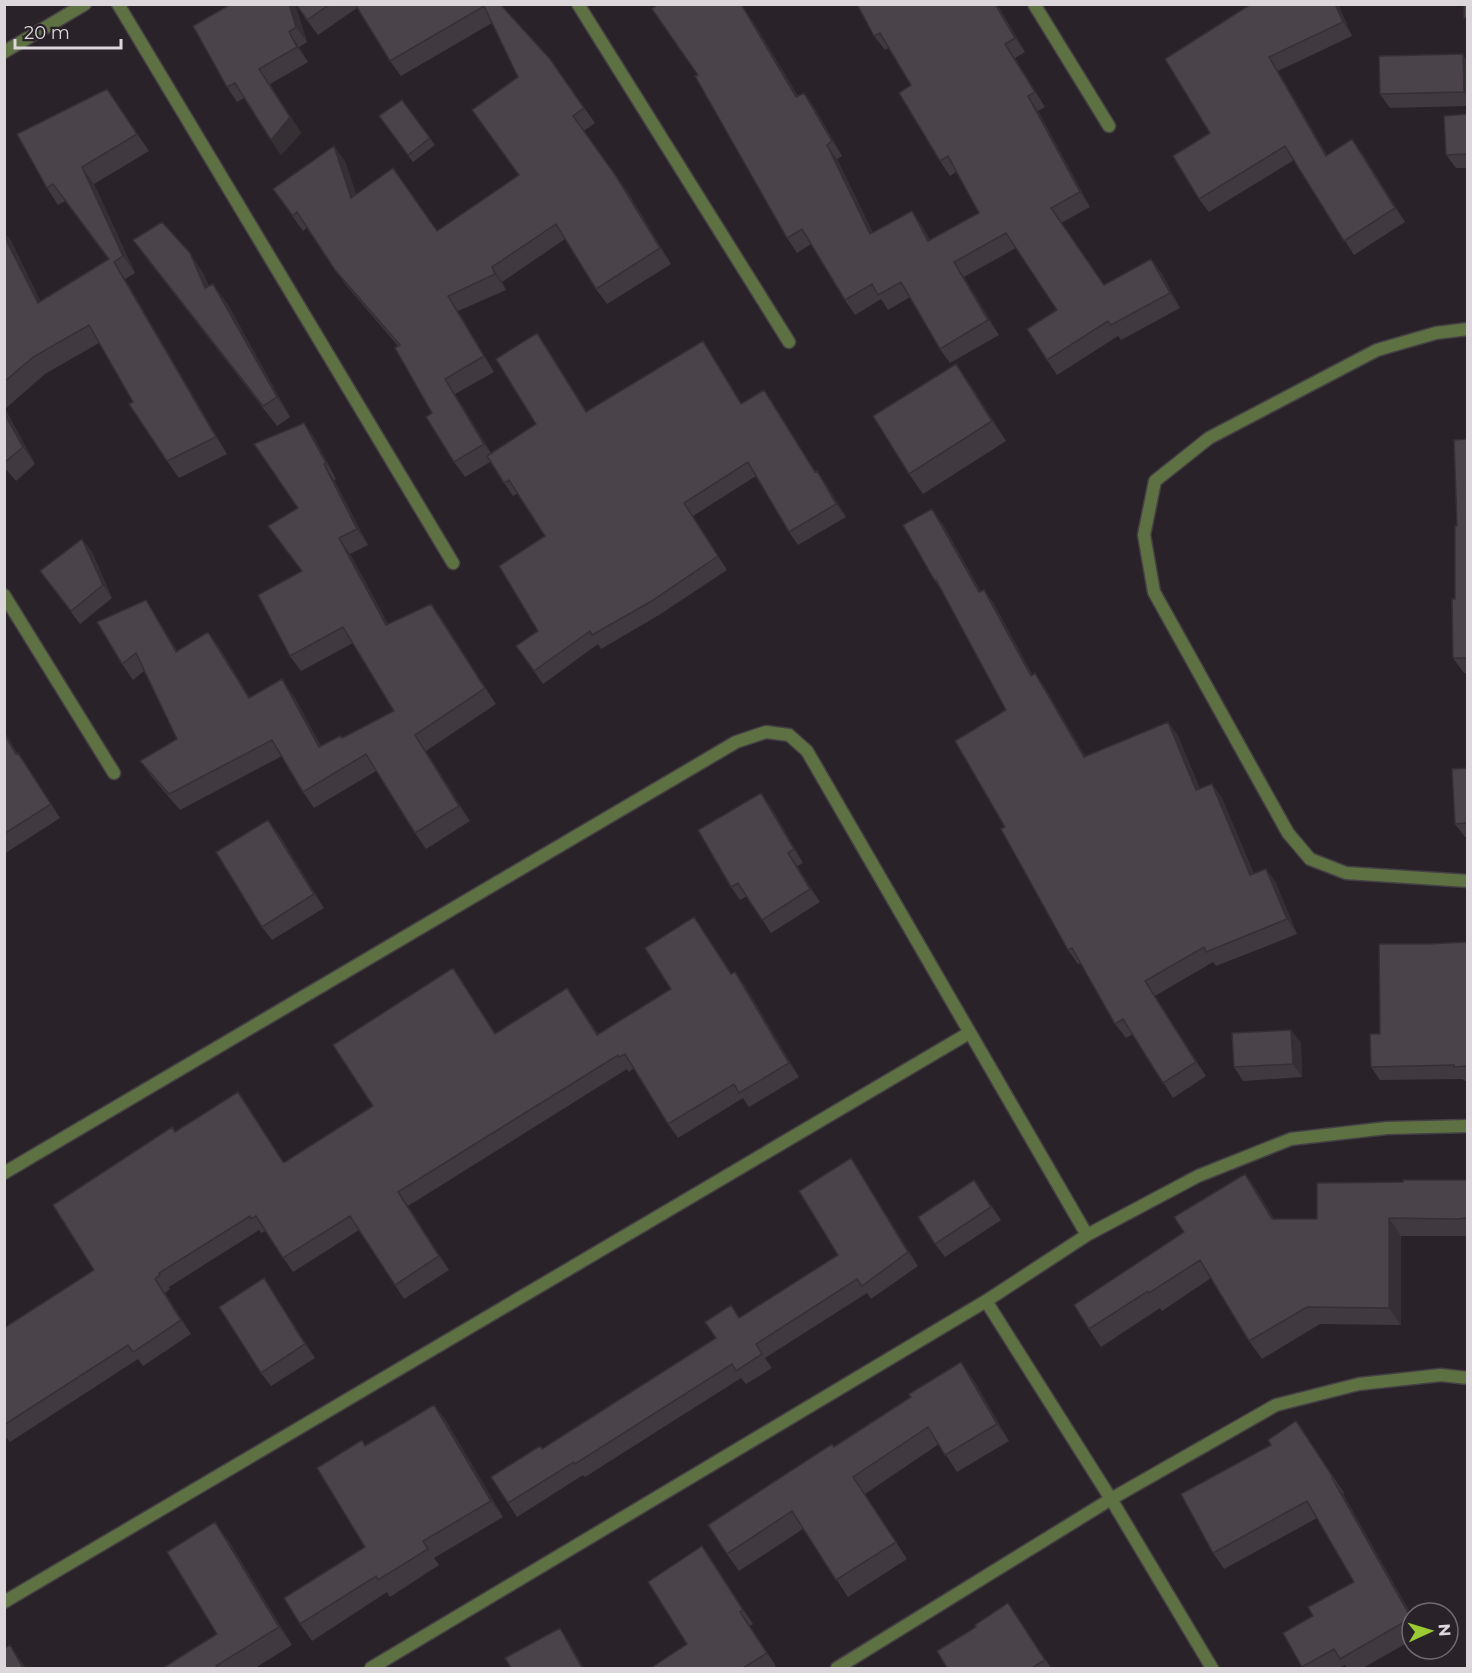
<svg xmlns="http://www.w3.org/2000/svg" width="1472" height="1673" font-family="Montserrat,sans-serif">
	<rect width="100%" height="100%" fill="#292329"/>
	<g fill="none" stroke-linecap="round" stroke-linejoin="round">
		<g stroke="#454045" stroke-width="15">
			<path id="minor" d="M118,4L453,563
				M578,4L789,342
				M1034,4L1109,126
				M4,52L85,4
				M1468,329L1436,333L1377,350L1209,438L1155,481L1144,535L1154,592L1288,833L1310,859L1346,873L1468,881
				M4,595L114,773
				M4,1173L736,742L766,732L789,735L807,751L1087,1235
				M986,1301L1111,1499L1212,1668
				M4,1602L969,1033
				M371,1668L986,1301L1087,1235L1198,1176L1291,1139L1387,1128L1468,1126
				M837,1668L1111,1499L1276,1405L1359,1384L1441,1375L1468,1378"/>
		</g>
		<use href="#minor" stroke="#5e7142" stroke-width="12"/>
	</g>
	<path fill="#403a40" d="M231,4H295L307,42L299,47L308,62L270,84L301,133L281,155L244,98L237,102L227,87Z
		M295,4H500L550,59L595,123L584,131L627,191L671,264L607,304L596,289L565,239L502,282L506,290L458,311L494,372L455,394L491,453L536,424L546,346L587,412L712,355L742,404L764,390L815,471L826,484L846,517L798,545L789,532L756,476L693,516L727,570L659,615L601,649L598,644L543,684L516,646L538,631L545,536L518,493L513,496L490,462L465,477L454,462L432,413L398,346L346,285L307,228L303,231L273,189L345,161L356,194L437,231L519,175L518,77L492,23L401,76L390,61L357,8L318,35Z
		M857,4H997L1025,52L1015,58L1045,107L1038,111L1090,207L1061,223L1104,285L1151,259L1162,274L1180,308L1121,340L1118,336L1057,375L1047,360L1057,310L1016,248L964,277L999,335L950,363L940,349L910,297L888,310L881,299L855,315L845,300L811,244L797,253L787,238L698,75L752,20L798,96L804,93L814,107L842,156L837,159L873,233L912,211L922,226L930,240L979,213L956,172L950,176L940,161L911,85L889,48L885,50L874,36Z
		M1338,4L1352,36L1278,71L1327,155L1362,153L1405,222L1354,255L1294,160L1209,212L1199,199L1210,133L1165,59Z
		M1467,61V106L1390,108L1380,94Z
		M107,89L149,151L94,184L135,273L125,279L227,454L179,478L167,461L99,343L45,374L5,409L35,464L16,481L4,467V232L11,241L40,301L108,259L65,201L58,205L47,188Z
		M402,100L435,145L413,162L379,116Z
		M1467,114V168H1456L1446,155Z
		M133,240L203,273L209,286L227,303L290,417L277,426L147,259Z
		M970,384L1006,441L923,494L909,474Z
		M304,423L315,439L336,479L334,480L368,545L350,554L388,624L431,604L496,704L426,751L470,821L426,849L415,833L376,771L314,808L303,792L282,756L180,810L151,776L140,761L177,739L144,671L133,680L122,664L146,600L156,616L177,651L208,632L219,647L250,698L293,695L321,746L342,738L394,711L353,643L301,671L290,656L302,571L268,526L298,508Z
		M1467,439V673H1464L1453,658L1457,526Z
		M942,523L981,592L984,590L994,604L1032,675L1035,673L1045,688L1085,756L1168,722L1178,736L1200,789L1212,784L1222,798L1254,874L1266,869L1276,883L1297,934L1216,966L1213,962L1155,996L1206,1076L1173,1098L1133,1034L1126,1038L1115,1024L1081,963L1078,964L1068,950L1005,827L1006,710L945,596L935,581Z
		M82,539L92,552L112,598L80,624L40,571Z
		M4,731L17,753L27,766L60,818L4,854Z
		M1467,768V837H1465L1455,824Z
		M761,793L771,807L803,863L797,866L820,902L771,933L747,896L740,900L731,887Z
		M278,833L324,908L272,940L262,927Z
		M694,917L731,974L735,972L745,986L799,1077L749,1107L743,1098L678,1138L668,1124L634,1068L629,1072L627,1069L408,1206L449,1270L404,1299L359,1230L293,1272L265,1231L261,1233L259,1230L169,1287L170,1289L165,1293L191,1334L143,1366L138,1359L10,1442L4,1435V1328L94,1270L175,1132L248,1106L283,1162H285L373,1106L463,983L495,1033L567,988L598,1034L671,989Z
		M1467,942V1080L1464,1081L1463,1079L1380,1080L1371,1067L1380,1034L1428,944Z
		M1291,1030L1301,1043L1302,1077L1243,1081L1234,1067Z
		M860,1172L918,1266L871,1299L867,1293L765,1358L772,1368L746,1384L741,1378L585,1477L583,1475L517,1517L508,1503L542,1449L716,1338L731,1305L740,1318L838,1255Z
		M1245,1174L1257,1191L1274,1219H1317L1403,1182L1467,1180V1236H1401V1325L1320,1324L1262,1359L1249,1341L1211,1278L1162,1311L1160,1308L1101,1347L1089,1329L1184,1232Z
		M974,1180L1001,1220L945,1257L935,1244Z
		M264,1278L315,1358L271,1386L261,1373Z
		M973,1379L1009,1441L957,1472L939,1444L865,1494L907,1559L848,1597L803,1529L739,1571L727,1554L835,1447Z
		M434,1405L446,1421L503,1517L434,1558L439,1565L390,1597L387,1592L312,1641L300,1624L365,1547V1445Z
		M1296,1421L1344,1493L1343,1494L1412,1616V1640L1363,1668H1347L1345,1665L1339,1668H1303L1283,1633L1313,1616L1354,1582L1317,1518L1224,1569L1213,1553Z
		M228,1540L292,1645L255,1668H163L217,1634Z
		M702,1546L753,1624L749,1626L776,1666L773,1668H651L687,1644Z
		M1017,1616L1051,1668H947Z"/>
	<path fill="#343034" d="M289,4H295L307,42L296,27Z
		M995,4H997L1025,52L1015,38Z
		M1335,4H1338L1352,36L1343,22Z
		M742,5L752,20L807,111L796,97Z
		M289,32L299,47L308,62L297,47Z
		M1005,44L1015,58L1045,107L1035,92Z
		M1463,54L1467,61V98L1464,92Z
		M1269,57L1278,71L1336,170L1326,156Z
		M259,69L301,133L281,155L271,140Z
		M107,89L119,106L149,151L137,134Z
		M804,93L814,107L842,156L832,141Z
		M1028,96L1038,111L1090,207L1080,192Z
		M1352,139L1362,153L1405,222L1395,208Z
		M827,145L837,159L881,249L870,234Z
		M334,146L345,161L362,213L351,198Z
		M82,167L94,184L135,273L123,256Z
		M616,176L627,191L671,264L660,248Z
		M912,211L922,226L938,256L928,241Z
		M4,232L11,241L50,320L38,303L4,236Z
		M190,253L203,273L218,308L205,288Z
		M1151,259L1162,274L1180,308L1170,293Z
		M114,262L125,279L227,454L216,437Z
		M954,262L964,277L999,335L988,320Z
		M492,267L502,282L506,290L495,274Z
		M213,284L227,303L290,417L277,397Z
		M448,296L458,311L494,372L484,356Z
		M537,333L546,346L595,426L586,412Z
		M703,341L712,355L750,418L741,404Z
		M956,364L970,384L1006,441L992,421Z
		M445,379L455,394L495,459L484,444Z
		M764,390L773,403L824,485L815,472Z
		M4,409L35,464L23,447L4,413Z
		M304,423L315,439L336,479L326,463Z
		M324,464L334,480L368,545L357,529Z
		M817,471L826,484L846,517L836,504Z
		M684,503L693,516L727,570L718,556Z
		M932,509L942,523L989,607L979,592Z
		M339,538L350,554L397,641L386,625Z
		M82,539L92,552L112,598L103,585Z
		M984,590L994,604L1041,690L1031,676Z
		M146,600L156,616L187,668L176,652Z
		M431,604L442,619L496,704L485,688Z
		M208,632L219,647L260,714L249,698Z
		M1035,673L1045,688L1094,771L1084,757Z
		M282,679L293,695L330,763L319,747Z
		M1168,722L1178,736L1206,805L1196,790Z
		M4,731L25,767L16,754L4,734Z
		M415,735L426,751L470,821L459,806Z
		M1212,784L1222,798L1260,890L1250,875Z
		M761,793L771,807L803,863L794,849Z
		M268,820L278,833L324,908L314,894Z
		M788,853L797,866L820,902L810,889Z
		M1266,869L1276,883L1297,934L1287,919Z
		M694,917L704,931L741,988L731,974Z
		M453,968L463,983L505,1048L495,1034Z
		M735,972L745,986L799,1077L789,1063Z
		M1145,981L1155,996L1206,1076L1196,1062Z
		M1291,1030L1301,1043L1302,1077L1293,1064Z
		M238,1092L248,1106L292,1177L283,1162Z
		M851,1158L860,1172L918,1266L908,1252Z
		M1245,1174L1257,1191L1284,1237L1272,1219Z
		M398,1192L408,1206L449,1270L439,1256Z
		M1389,1218L1401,1236V1325L1389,1308Z
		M264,1278L273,1292L315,1358L305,1344Z
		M155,1279L165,1293L191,1334L181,1320Z
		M961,1362L973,1379L1009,1441L997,1424Z
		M434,1405L446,1421L503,1517L491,1501Z
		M853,1477L865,1494L907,1559L896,1542Z
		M1332,1478L1343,1494L1412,1616V1619Z
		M215,1522L228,1540L292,1645L279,1627Z
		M702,1546L712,1560L753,1624L743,1610Z
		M560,1628L569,1642L584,1668H582Z
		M10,1645L26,1668H23Z"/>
	<path fill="#4a444a" stroke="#343034" stroke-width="1.5" d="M231,4H289L296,27L289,32L297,47L259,69L290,117L271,140L235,83L227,87L193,26Z
		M296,4H330L307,20Z
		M355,4H500L550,59L584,108L573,116L616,176L660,248L596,289L556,224L492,267L495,274L448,296L484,356L445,379L484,444L454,462L426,417L432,413L395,348L400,345L335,270L297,212L293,216L273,189L334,146L351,198L393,168L437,231L519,175L472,110L518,77L484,6L390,61Z
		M657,4H741L796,97L804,93L832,141L827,145L870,234L912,211L928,241L979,213L948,156L940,161L899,93L911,85L880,33L874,36L857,4H995L1015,38L1005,44L1035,92L1028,96L1080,192L1051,208L1104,285L1151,259L1170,293L1111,325L1108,321L1047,360L1027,329L1057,310L1006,233L954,262L988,320L940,349L901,282L878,295L872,284L845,300L802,229L787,238L695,76L698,75L652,9L657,5Z
		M1251,4H1335L1343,22L1269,57L1326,156L1352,139L1395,208L1344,241L1285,146L1199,199L1173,156L1210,133L1165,59Z
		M1464,4H1467V18H1464Z
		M1463,54L1464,92L1380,94L1379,56Z
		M107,89L137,134L82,167L123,256L114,262L216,437L167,461L129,404L133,402L89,325L33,357L4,382V236L38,303L109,259L53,184L47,188L17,134Z
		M402,100L430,138L408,155L379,116Z
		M1467,114V154L1446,155L1444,116Z
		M162,222L190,253L205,288L213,284L277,397L263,406L133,240Z
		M537,333L586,412L703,341L741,404L764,390L815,472L817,471L836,504L789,532L748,462L684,503L718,556L650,602L592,635L590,631L534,671L516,646L538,631L499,566L545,536L509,480L504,483L487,456L536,424L496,359Z
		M956,364L992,421L909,474L873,416Z
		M4,413L23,447L4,463Z
		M304,423L326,463L324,464L357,529L339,538L386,625L431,604L485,688L415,735L459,806L415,833L366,754L303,792L272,740L169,794L140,761L177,739L136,653L122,664L97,622L146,600L176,652L208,632L249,698L282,679L319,747L340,736L342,738L394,711L343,627L290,656L258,595L302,571L268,526L298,508L254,444Z
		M1467,439V658H1453L1452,599H1455V526H1457L1454,440Z
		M932,509L979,592L984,590L1031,676L1035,673L1084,757L1168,722L1196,790L1212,784L1250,875L1266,869L1287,919L1206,952L1204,947L1145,981L1196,1062L1163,1083L1123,1019L1115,1024L1072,948L1068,950L1001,829L1005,827L955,741L1006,710L936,580L935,581L903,525Z
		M82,539L103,585L71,611L40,571Z
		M4,734L16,754L18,753L51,804L4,834Z
		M1467,768V823L1455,824L1452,769Z
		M761,793L794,849L788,853L810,889L762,920L738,883L731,887L698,830Z
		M268,820L314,894L262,927L216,852Z
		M694,917L731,974L735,972L789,1063L739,1093L734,1084L668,1124L625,1054L619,1057L618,1055L398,1192L439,1256L395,1285L350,1216L283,1258L256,1216L251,1219L250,1216L159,1273L160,1275L155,1279L181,1320L133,1352L128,1345L4,1425V1328L94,1270L53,1205L172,1127L175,1132L238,1092L283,1162H285L373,1106L333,1045L453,968L495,1034L567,988L597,1035L671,989L645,948Z
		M1467,942V1066L1454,1067V1065L1371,1067L1370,1034H1380L1379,944H1428Z
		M1291,1030L1293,1064L1234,1067L1232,1033Z
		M851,1158L908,1252L862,1286L857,1279L756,1344L762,1354L736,1371L732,1364L575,1464L574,1462L508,1503L491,1477L540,1446L542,1449L716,1338L705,1322L731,1305L739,1318L838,1255L799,1191Z
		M1245,1174L1272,1219H1317V1183L1403,1182V1180H1467V1218L1456,1219L1389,1218V1308L1307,1307L1249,1341L1200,1260L1149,1293L1148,1291L1089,1329L1074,1305L1184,1232L1174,1217Z
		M974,1180L991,1207L935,1244L918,1217Z
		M264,1278L305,1344L261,1373L219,1307Z
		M961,1362L997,1424L945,1455L928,1427L853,1477L896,1542L836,1580L792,1511L727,1554L708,1525L832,1444L834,1447L911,1397L909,1394Z
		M434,1405L491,1501L423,1541L428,1549L378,1580L376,1576L300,1624L284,1598L365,1547L317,1468L362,1440L365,1446Z
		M1296,1421L1333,1477L1332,1478L1411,1618L1340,1659L1334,1649L1302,1667L1283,1633L1313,1616L1308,1607L1354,1582L1307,1501L1213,1553L1181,1494L1271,1445L1268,1440Z
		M215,1522L279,1627L216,1666L218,1668H163L217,1634L167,1552Z
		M702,1546L743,1610L740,1612L767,1653L743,1668H651L687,1644L648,1582Z
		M1008,1603L1045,1660L1032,1668H947L937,1651L976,1627L975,1625Z
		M560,1628L582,1668H511L505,1658Z
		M10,1645L23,1668H4V1648Z"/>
	<rect width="1472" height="1673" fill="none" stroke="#dbd7da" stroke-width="12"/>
	<g transform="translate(1430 1631) rotate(86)"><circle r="28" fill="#292329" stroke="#706b70" stroke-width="1.5"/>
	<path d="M0-4.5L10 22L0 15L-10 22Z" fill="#9acb34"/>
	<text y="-9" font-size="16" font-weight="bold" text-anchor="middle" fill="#dbd7da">N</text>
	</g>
	<path d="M15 39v9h106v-9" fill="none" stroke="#dbd7da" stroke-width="3"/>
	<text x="24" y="39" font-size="18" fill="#dbd7da" stroke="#292329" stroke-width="4.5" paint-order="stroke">20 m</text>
</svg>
